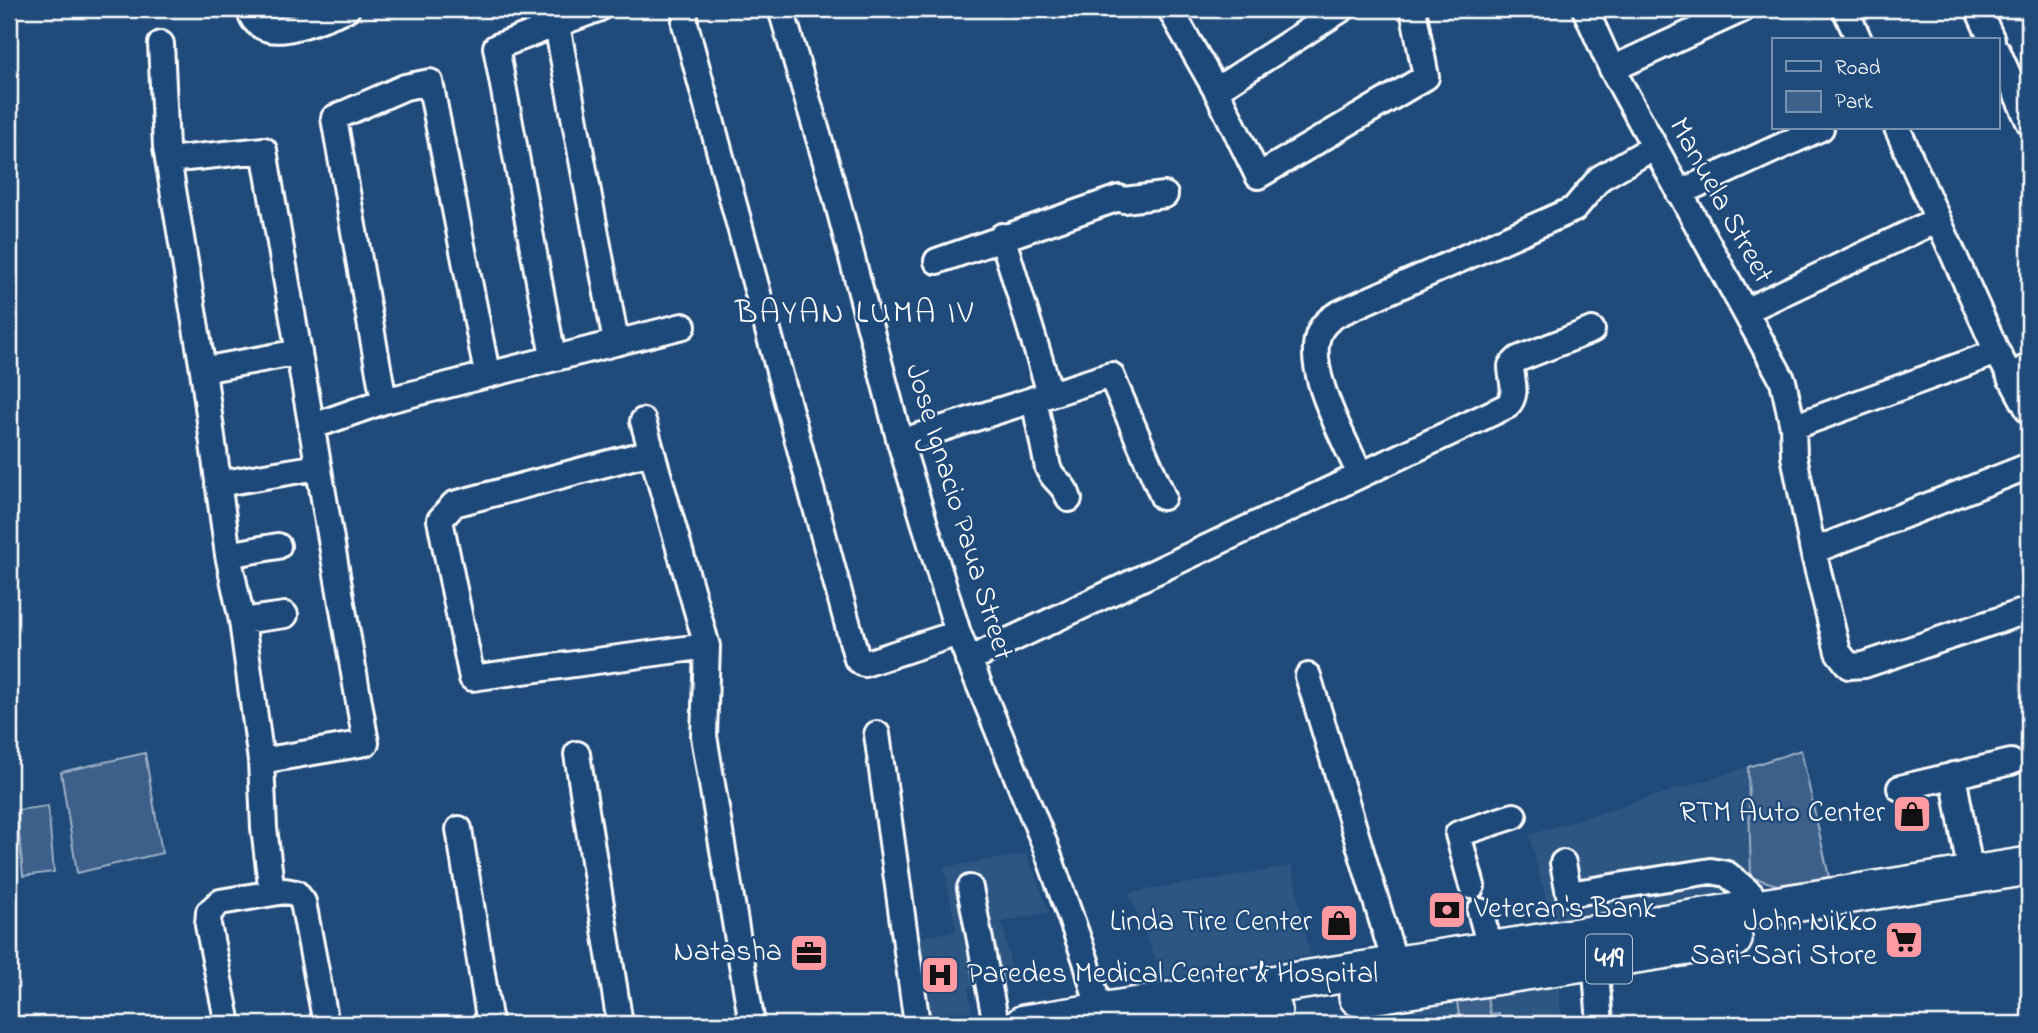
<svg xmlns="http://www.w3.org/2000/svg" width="2038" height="1033" font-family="'Indie Flower',sans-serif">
	<rect width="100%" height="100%" fill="#1f4a7a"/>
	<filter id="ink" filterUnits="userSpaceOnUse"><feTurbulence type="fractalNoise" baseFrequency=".0143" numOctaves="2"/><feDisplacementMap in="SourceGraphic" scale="14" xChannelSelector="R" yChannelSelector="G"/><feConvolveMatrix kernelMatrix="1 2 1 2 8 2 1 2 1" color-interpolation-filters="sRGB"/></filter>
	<g filter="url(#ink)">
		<path fill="#2e5683" d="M1748,767L1751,877L1731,892L1551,920L1529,835Z
			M1027,854L1049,912L1002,922L1014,981L968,989L973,1016L926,1024L909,939L956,931L944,867Z
			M1292,866L1310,955L1163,978L1129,893Z
			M1559,985L1562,1024H1314L1457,1002Z"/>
		<path fill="#3c618b" stroke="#9eb0c5" stroke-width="2" d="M1801,750L1829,877L1777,885L1751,877L1748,767Z
			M145,753L162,853L77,873L61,772Z
			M48,806L54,872L23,876L17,810Z
			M1487,996L1490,1014L1499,1013L1501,1024H1412L1459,1015L1457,1002Z"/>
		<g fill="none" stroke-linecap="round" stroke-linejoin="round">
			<g stroke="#fff" stroke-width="30">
				<path id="minor" d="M249,9C260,51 321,18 347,9
					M685,9V24L857,659L864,664L958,633
					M781,9L835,193L900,442L958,633L1045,845L1086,961L1103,1024
					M1170,9L1216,90L1258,176L1426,77L1413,9
					M1585,9L1612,69L1783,381L1793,427L1794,456L1813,551L1838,652L1849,666L1864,665L2029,610
					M1845,9L1859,40
					M1978,9L1992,40
					M557,25L616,342
					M161,44L166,147L203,370L228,555L242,621L261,761L264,828L272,893
					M1998,52L2029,122
					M1612,69L1743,9
					M1216,90L1342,9
					M1897,128L1997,352L2029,411
					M168,160L264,150L366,743L261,761
					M1679,193L1821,128
					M1002,236L1050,393
					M937,261L1119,198L1124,200L1165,195
					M1745,311L1937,220
					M553,357L496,47L598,9
					M203,370L299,352
					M2010,378L2029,366
					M1034,399L1048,468C1053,481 1065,484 1069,499
					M384,401L334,118L405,87L430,82L487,373
					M643,421L707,646L704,736L752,1024
					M311,427L384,401L683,326
					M1793,427L1997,352
					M900,442L1111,375L1163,497
					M651,452L454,504L440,520L472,678L707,646
					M1360,475C1346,441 1302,367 1320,331C1325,321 1335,315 1344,311L1574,209L1600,178L1654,147
					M218,484L318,467
					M1813,551L2029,466
					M228,555L278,546
					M242,621L285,615
					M968,660L1507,406C1519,393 1511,381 1511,366L1518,359L1592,330
					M1308,676L1400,980
					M877,734L917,1024
					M577,754L620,1024
					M1953,775L1971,875
					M1900,788L2011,762
					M459,829L490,1024
					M1563,863L1569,894L1711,871L1727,874L1751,894L1754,911
					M1472,886L1458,834L1514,816
					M970,888L996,1024
					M1480,911L1491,950
					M1594,945L1600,1024
					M228,1024L208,925L209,912L220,902L285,891L296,893L303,902L326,1024"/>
			</g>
			<g stroke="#fff" stroke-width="42">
				<path id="highway" d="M1358,997L1733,939
					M1024,1024L2029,866
					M1188,1024L1273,1010"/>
			</g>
			<use href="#minor" stroke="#1f4a7a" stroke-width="24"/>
			<use href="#highway" stroke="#1f4a7a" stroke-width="37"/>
		</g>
	</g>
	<defs>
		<g id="shop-square" transform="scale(2.0125)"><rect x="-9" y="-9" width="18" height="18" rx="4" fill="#ff9aa2" stroke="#1f4a7a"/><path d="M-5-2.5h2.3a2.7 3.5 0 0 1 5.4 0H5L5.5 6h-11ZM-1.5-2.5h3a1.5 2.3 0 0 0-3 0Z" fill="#111"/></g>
		<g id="bank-square" transform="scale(2.0125)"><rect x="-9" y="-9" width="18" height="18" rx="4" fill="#ff9aa2" stroke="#1f4a7a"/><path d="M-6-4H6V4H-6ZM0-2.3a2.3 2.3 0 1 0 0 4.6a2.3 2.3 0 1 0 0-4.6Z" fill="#111"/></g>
		<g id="supermarket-square" transform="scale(2.0125)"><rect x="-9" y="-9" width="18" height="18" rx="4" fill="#ff9aa2" stroke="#1f4a7a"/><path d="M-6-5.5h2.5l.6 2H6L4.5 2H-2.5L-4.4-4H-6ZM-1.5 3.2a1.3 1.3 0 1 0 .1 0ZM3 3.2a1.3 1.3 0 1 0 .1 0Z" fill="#111"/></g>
		<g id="office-square" transform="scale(2.0125)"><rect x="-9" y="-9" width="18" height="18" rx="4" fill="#ff9aa2" stroke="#1f4a7a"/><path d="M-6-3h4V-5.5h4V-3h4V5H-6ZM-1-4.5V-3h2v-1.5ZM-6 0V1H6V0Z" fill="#111"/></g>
		<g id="hospital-square" transform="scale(2.0125)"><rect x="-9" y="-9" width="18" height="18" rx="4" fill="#ff9aa2" stroke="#1f4a7a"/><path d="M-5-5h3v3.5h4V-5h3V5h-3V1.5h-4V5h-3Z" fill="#111"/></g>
	</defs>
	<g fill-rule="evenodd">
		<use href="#shop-square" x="1912" y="814"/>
		<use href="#bank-square" x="1447" y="910"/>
		<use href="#shop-square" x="1339" y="923"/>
		<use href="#supermarket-square" x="1904" y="940"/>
		<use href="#office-square" x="809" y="953"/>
		<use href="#hospital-square" x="940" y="975"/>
	</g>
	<g text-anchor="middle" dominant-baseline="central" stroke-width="5" stroke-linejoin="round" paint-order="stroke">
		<rect fill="#1f4a7a" stroke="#bcc9d7" stroke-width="2" x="1586" y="934.5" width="46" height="49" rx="5"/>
		<g font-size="28" font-weight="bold" fill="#fff">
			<text x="1609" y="959">419</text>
		</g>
		<g font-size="30" fill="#fff" stroke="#1f4a7a">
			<text transform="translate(1720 201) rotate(61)">Manuela Street</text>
			<text transform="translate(958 512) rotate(73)">Jose Ignacio Paua Street</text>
		</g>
		<g font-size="30" fill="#fff" stroke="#1f4a7a" text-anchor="end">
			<text x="1885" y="814">RTM Auto Center</text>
			<text x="1474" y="910" text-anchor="start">Veteran's Bank</text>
			<text x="1312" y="923">Linda Tire Center</text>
			<text x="1877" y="923">John Nikko<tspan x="1877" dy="34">Sari-Sari Store</tspan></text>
			<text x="782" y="953">Natasha</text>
			<text x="967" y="975" text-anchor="start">Paredes Medical Center &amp; Hospital</text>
		</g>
		<g font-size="33" letter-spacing="2" fill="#fff" stroke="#1f4a7a">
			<text x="855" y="314">BAYAN LUMA IV</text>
		</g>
	</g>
	<rect width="2038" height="1033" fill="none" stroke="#1f4a7a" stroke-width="35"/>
	<rect x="18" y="18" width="2003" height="998" fill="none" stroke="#fff" stroke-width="2.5" filter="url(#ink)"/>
	<rect x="1772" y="38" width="228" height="91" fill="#1f4a7a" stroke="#7992af" stroke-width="2"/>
	<rect x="1786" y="61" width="35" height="10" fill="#1f4a7a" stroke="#7992af" stroke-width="2"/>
	<text x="1835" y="74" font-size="21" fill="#ffffff">Road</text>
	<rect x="1786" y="91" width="35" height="21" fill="#3c618b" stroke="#7992af" stroke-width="2"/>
	<text x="1835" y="108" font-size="21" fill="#ffffff">Park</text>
</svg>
